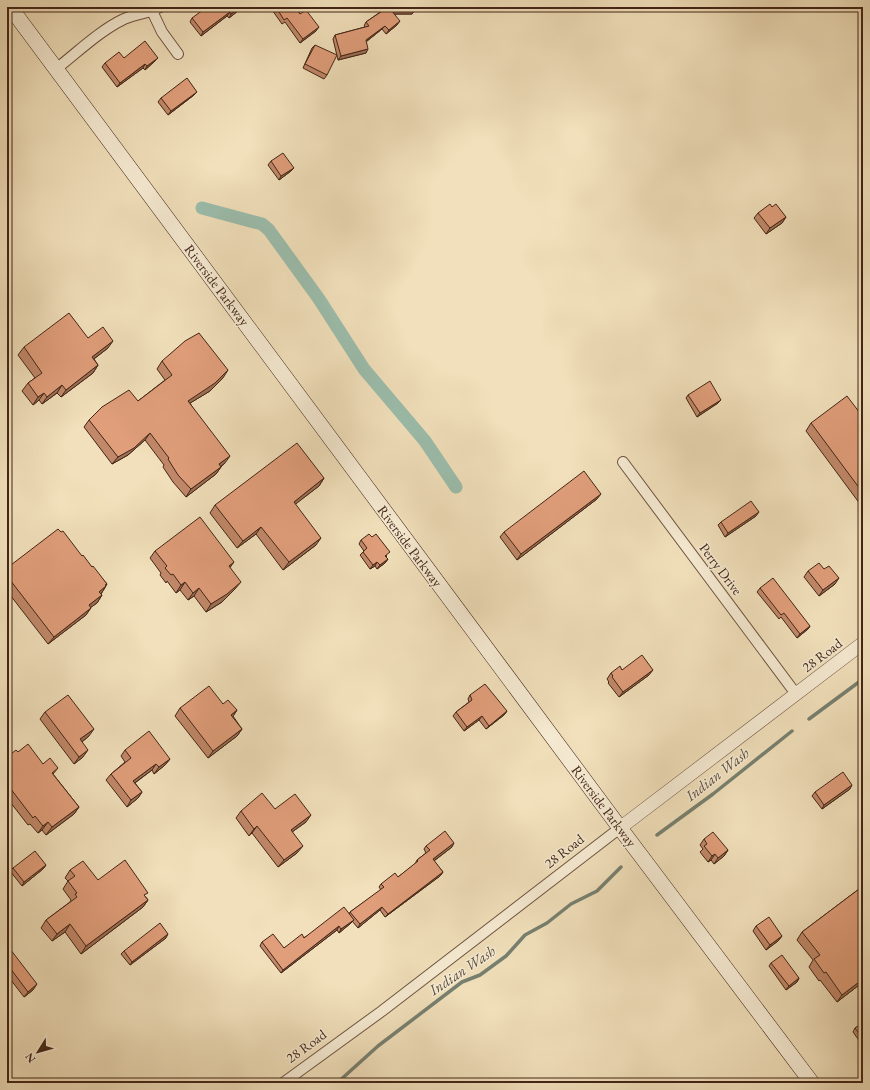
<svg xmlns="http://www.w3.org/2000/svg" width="870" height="1090" font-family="'EB Garamond',serif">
	<rect width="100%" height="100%" fill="#f1e0bb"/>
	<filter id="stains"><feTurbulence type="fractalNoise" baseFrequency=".005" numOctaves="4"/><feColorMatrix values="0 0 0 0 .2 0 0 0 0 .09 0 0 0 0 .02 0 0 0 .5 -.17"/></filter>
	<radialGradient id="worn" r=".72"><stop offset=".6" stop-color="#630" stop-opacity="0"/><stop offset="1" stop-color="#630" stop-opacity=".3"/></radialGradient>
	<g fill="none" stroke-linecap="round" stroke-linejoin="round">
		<path stroke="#778070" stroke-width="3.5" d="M809,719L863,679
			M657,835L713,794L792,731
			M337,1083L378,1046L462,982L480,975L506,956L525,935L547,923L571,904L597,891L621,867"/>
		<path stroke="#9bbdac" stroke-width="13" d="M202,208L262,224L269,230L319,299L364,369L425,441L456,487"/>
		<g stroke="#6e5440" stroke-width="12">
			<path id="minor" d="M152,11L162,32L178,54
				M56,69C78,52 99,31 124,19C136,14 149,13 160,7
				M623,462L796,694
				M283,1083L382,1011L620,828"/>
		</g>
		<g stroke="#6e5440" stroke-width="14">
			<path id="tertiary" d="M620,828L863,643"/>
		</g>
		<g stroke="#422517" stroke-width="16">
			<path id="secondary" d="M10,7L620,828L812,1083"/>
		</g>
		<use href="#minor" stroke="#f6ebd3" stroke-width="10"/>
		<use href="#tertiary" stroke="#f6ebd3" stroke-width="13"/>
		<use href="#secondary" stroke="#f6ebd3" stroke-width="15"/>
	</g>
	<path fill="#c18869" stroke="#422517" d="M243,7L229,18L227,16L201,36L190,22L192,18Z
		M270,7H295L300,14L316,31L300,43L285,22L282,24Z
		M386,7H415L412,14H394L397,25L386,34L382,29L366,42V53L338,60L333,39L335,35L365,27L364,26L366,22L386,8Z
		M315,45L327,75L324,79L303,68L312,48Z
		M124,58H158L155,61L145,70L143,68L117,87L102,67L105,63Z
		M197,92L194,95L168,115L158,102L161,98Z
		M271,161L294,168L291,171L279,180L268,165Z
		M772,207L786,217L782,223L766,234L754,218L758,213Z
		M88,338L108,348L94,359L98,365L93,373L61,397L57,393L42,404L39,400L33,405L22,391L28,383L35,378L18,355L24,347Z
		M162,361L223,378L210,391L190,403L225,463L221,467L216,474L186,497L173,482L163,467L164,465L145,440L128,455L112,464L84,427L89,420L138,401L165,380L157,369Z
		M688,395L721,400L718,403L697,417L686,398Z
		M863,417V508L806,431L811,423Z
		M324,478L319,486L295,504L316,545L283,570L256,534L237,548L210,513L215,505Z
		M597,499L517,560L500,537L504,532Z
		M756,516L725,537L718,525L721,522Z
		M361,540L387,556L386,557L388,559L385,563L377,569L375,566L370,569L360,555L364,551L359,544Z
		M155,551L230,568L235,589L222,602L206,612L194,596L188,600L180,590L176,593L167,581L166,583L160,575L161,573L150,558Z
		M82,556L107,584L101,594L102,595L97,603L91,607L86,615L48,644L7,591V568Z
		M808,571L835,584L819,596L804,577Z
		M760,588L810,626L808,629L797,638L781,617L779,619L757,592Z
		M622,670L649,675L619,697L608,683L609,682L607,679L611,673Z
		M470,695L507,711L504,715L486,729L479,720L464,731L453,716L456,712L469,702L468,699Z
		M223,704L237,710L233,716L242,729L237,736L208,758L175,716L180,708Z
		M45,712L89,736L82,742L83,757L74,764L40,719Z
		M125,750L170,759L165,765L154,774L152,770L135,783L142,792L138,798L127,807L106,780L111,774L125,762L121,756Z
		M18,752L43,764L58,768L53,774L79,807L74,814L46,835L42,830L38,833L30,824L28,825L7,798V757Z
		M850,789L822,809L812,796L815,792Z
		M275,809L306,822L292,832L297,853L278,867L252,833L249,836L236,818L241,811Z
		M704,839L728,850L724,856L714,864L711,860L708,862L700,852L703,849L700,845Z
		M426,846L452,847L434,861L443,872L440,876L385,917L380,910L358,928L352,921L351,923L339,933L337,930L281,973L260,946L262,942L284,948L349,914L350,912L381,890L379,887L381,884L398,877L415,864L417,860L426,853L424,849Z
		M46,865L43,869L22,886L10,871L13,868Z
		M70,870L145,896L148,900L143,907L81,954L65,932L52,941L41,928L46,920L70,902L71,900L63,889L68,881L65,878Z
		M863,886V982L837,1002L820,980L819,981L809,967L813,960L797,940L802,932Z
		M756,926L782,936L778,941L766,950L753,931Z
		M166,938L130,965L121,954L124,951Z
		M7,945L33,990L24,997L7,975Z
		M771,963L799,978L797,982L786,990L769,966Z
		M863,1023V1046L853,1032L855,1028Z"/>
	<path fill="#9d6f55" stroke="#422517" d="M241,7H243L229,18L231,14Z
		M391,10H415L412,14H389Z
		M230,12L227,16L201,36L203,32Z
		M400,21L397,25L386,34L389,30Z
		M385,26L382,29L363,44L366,40Z
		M319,27L316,31L300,43L303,39Z
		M368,49L366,53L338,60L341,56Z
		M158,58L155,61L145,70L147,66Z
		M145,64L143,68L117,87L120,83Z
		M197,92L194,95L168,115L171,111Z
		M294,168L291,171L279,180L281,176Z
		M786,217L782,223L766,234L770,228Z
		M113,341L108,348L87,364L92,357Z
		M98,365L93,373L61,397L66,390Z
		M228,370L223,378L210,391L182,408L188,401Z
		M62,385L57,393L42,404L47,397Z
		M44,393L39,400L33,405L38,397Z
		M721,400L718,403L697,417L700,413Z
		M150,433L145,440L128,455L112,464L118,457Z
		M230,456L225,463L214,472L219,464Z
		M221,467L216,474L186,497L191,489Z
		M324,478L319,486L288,510L294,502Z
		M601,494L597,499L517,560L521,554Z
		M759,512L756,516L725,537L728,533Z
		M261,527L256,534L237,548L243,541Z
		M321,538L316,545L283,570L289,562Z
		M388,559L385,563L377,569L380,565Z
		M234,562L229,569V566Z
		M377,562L375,566L370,569L373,565Z
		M839,578L835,584L819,596L823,590Z
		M185,582L180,590L176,593L181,585Z
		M241,582L235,589L222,602L206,612L211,604Z
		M107,584L103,589L106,586L101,594L94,599L99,592Z
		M199,588L194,596L188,600L193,593Z
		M102,595L97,603L84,612L89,605Z
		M91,608L86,615L48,644L54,637Z
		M810,626L808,629L797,638L800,634Z
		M653,670L649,675L619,697L623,692Z
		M237,710L232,718L231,715Z
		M507,711L504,715L486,729L489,726Z
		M482,716L479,720L464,731L467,727Z
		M94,729L89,736L75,747L80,739Z
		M242,729L237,736L208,758L213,751Z
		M88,750L83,757L74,764L79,757Z
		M170,759L165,765L154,774L159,767Z
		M156,764L152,770L129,787L133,781Z
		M852,785L850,789L822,809L824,805Z
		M142,792L138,798L127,807L131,800Z
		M79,807L74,814L46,835L52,827Z
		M311,815L306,822L285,837L291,830Z
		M48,822L42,830L38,833L43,826Z
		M257,826L252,833L249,836L254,829Z
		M454,843L452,847L431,863L433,859Z
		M303,846L297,853L278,867L284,860Z
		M728,850L724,856L714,864L718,858Z
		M715,854L711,860L708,862L712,856Z
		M46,865L43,869L22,886L24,882Z
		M443,872L440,876L385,917L388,914Z
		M148,900L143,907L81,954L86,946Z
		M382,907L380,910L358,928L360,924Z
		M354,920L351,923L339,933L341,929Z
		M70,924L65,932L52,941L57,934Z
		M339,926L337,930L281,973L283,970Z
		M168,934L166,938L130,965L132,962Z
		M782,936L778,941L766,950L770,945Z
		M799,978L797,982L786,990L789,986Z
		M863,979V982L837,1002L842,995Z
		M37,984L33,990L24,997L28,992Z"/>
	<path fill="#e09e7a" stroke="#422517" d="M207,7H241L231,14L230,12L203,32L192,18Z
		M276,7H295L300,14L306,10L319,27L303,39L287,18L284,20Z
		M388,7H415V10H391L400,21L389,30L385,26L366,40L368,49L341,56L335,35L369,26L366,22Z
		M145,41L158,58L147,66L145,64L120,83L105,63L119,52L124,58Z
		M315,45L337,55L327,75L305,64Z
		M187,78L197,92L171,111L161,98Z
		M283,153L294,168L281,176L271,161Z
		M770,204L772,207L776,204L786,217L770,228L758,213Z
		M7,239L10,242L7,244Z
		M69,313L88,338L103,327L113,341L92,357L98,365L66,390L62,385L47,397L44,393L38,397L28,383L42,373L24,347Z
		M199,333L228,370L215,383L188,401L230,456L219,464L221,467L191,489L178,475L168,459L169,458L150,433L134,448L118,457L89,420L102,407L129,390L138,401L172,375L162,361L185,341Z
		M710,381L721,400L700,413L688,395Z
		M847,396L863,417V493L811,423Z
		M297,443L324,478L294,502L321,538L289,562L261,527L243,541L215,505Z
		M584,471L601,494L521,554L504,532Z
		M751,501L759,512L728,533L721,522Z
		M200,517L234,562L229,566L241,582L227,594L211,604L199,588L193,593L185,582L181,585L173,574L171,575L165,568L167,566L155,551Z
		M58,529L61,532L63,531L82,556L83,555L92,567L93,566L107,584L105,585L106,586L99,592L102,595L89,605L91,608L54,637L7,576V573L8,572L7,570V568Z
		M369,534L372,537L376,534L390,552L385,556L388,559L380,565L377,562L373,565L363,552L367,548L361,540Z
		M819,563L824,569L829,566L839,578L823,590L808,571Z
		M773,578L810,626L800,634L784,613L781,615L760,588Z
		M642,655L653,670L623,692L612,677L613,676L611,673L620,666L622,670Z
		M485,684L507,711L489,726L482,716L467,727L456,712L472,700L470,695Z
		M209,686L223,704L228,700L237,710L231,715L242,729L213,751L180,708Z
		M68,695L94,729L80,739L88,750L79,757L45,712Z
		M149,731L170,759L159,767L156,764L133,781L142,792L131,800L111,774L131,758L125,750Z
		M28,744L43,764L50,758L58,768L52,773L79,807L52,827L48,822L43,826L35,816L33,818L7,784V757L16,750L18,752Z
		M843,772L852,785L824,805L815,792Z
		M262,793L275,809L295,794L311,815L291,830L303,846L284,860L257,826L254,829L241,811Z
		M445,831L454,843L433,859L443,872L388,914L382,907L360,924L350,912L384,887L381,884L395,873L398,877L418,861L417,860L430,850L426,846Z
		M713,832L728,850L718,858L715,854L712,856L704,846L707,844L704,839Z
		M35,851L46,865L24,882L13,868Z
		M125,860L148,893L144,895L148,900L86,946L70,924L57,934L46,920L77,897L75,894L77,893L68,881L75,876L70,870L83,861L98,880Z
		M863,886V979L842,995L826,972L824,973L814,959L820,955L802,932Z
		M344,907L354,920L341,929L339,926L283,970L262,942L273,934L284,948L302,934L304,938Z
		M769,917L782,936L770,945L756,926Z
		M160,923L168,934L132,962L124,951Z
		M7,945L37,984L28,992L7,964Z
		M782,955L799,978L789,986L771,963Z
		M863,1023V1039L855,1028Z"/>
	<g text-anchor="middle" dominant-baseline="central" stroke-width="3" stroke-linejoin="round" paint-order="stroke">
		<g font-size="14" fill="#422517" stroke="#f6ebd3">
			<text transform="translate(217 285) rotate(53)">Riverside Parkway</text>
			<text transform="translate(410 546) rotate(53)">Riverside Parkway</text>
			<text transform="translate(721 569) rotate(53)">Perry Drive</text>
			<text transform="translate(822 655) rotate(-37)">28 Road</text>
			<text transform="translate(604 806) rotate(53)">Riverside Parkway</text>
			<text transform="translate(564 851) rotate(-38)">28 Road</text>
			<text transform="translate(306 1046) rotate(-36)">28 Road</text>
		</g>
		<g font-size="15" font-style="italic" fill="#584b3c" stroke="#f6ebd3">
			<text transform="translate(717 774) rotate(-38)">Indian Wash</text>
			<text transform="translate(462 970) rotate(-34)">Indian Wash</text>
		</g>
	</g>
	<rect width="870" height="1090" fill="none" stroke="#f1e0bb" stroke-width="24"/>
	<rect x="8" y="8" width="854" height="1074" fill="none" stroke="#422517" stroke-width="2"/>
	<rect x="12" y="12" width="846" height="1066" fill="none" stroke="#422517"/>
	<g transform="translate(38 1052) rotate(233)" stroke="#f6ebd3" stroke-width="3" paint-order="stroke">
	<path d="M0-3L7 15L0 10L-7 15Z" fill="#422517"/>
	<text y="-6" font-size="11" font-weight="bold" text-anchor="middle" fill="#422517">N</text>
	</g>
	<rect width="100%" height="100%" filter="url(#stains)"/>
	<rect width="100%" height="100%" fill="url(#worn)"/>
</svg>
